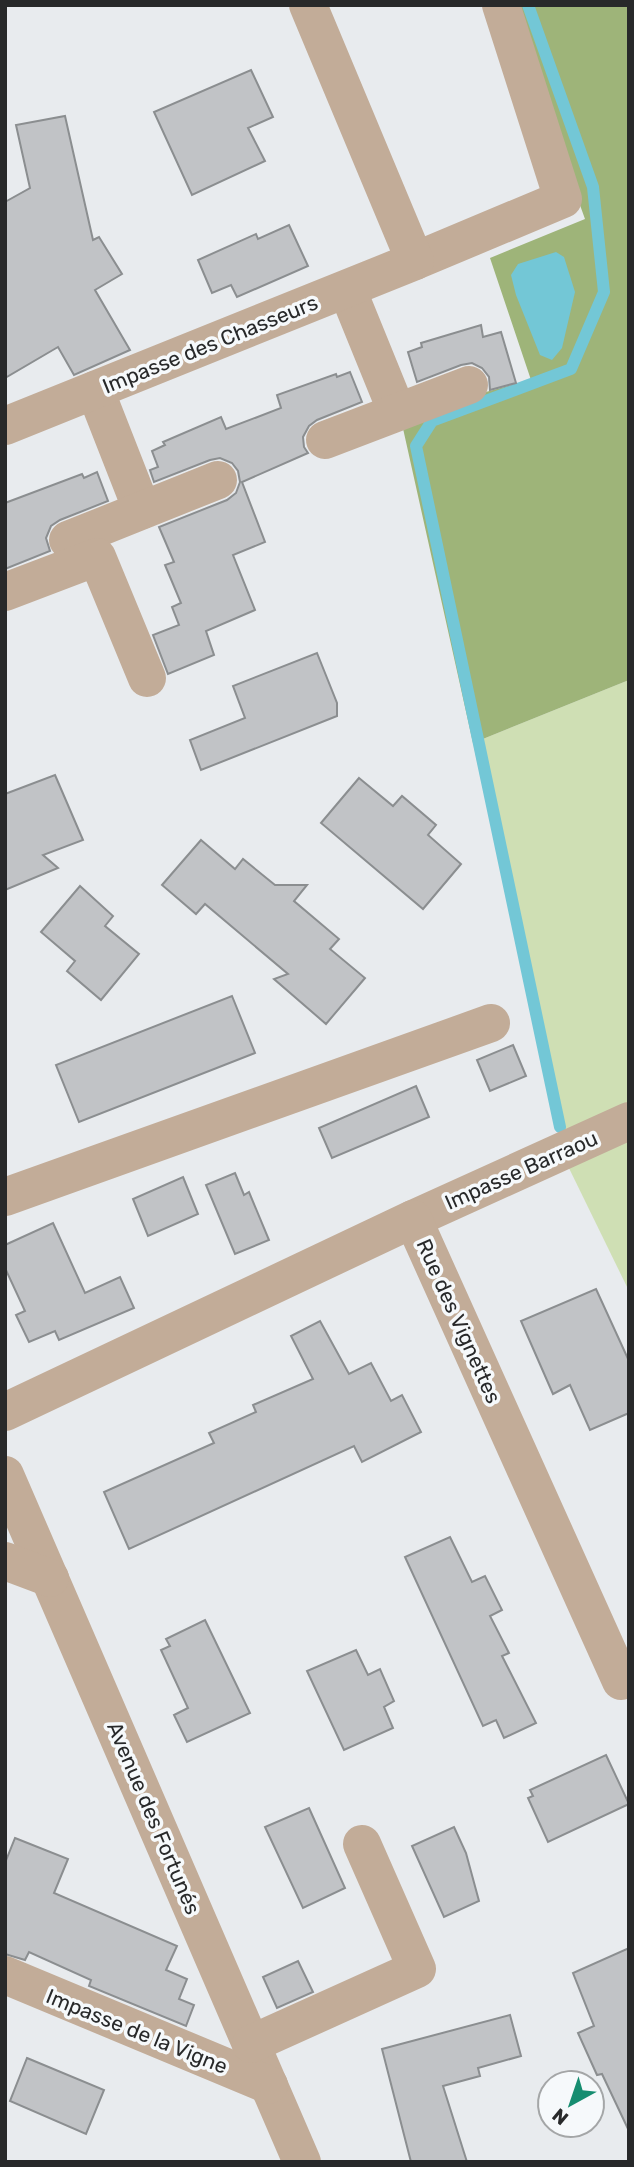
<svg xmlns="http://www.w3.org/2000/svg" width="634" height="2167" font-family="Rubik,sans-serif">
<style>
.green{fill:#cfdfb4}
.forest{fill:#9eb479}
.water{fill:#73c7d6}
.lines{fill:none;stroke-linecap:round;stroke-linejoin:round}
.stream{stroke:#73c7d6;stroke-width:12}
.building{fill:#c1c3c6;stroke:#8b8e90;stroke-width:2}
.minor{stroke:#c2ac98;stroke-width:38}
.labels{text-anchor:middle;dominant-baseline:central;stroke-width:7;stroke-linejoin:round;paint-order:stroke}
.street-label{font-size:21px;fill:#28292a;stroke:#f6f9fb}
</style>
<rect width="100%" height="100%" fill="#e8ebee"/>
<polygon class="green" points="629,680 629,1291 565,1160 473,743"/>
<polygon class="forest" points="508,5 629,5 629,680 473,743 400,415 531,380 490,258 585,219"/>
<polygon class="water" points="556,252 564,257 575,292 562,348 552,360 540,355 516,295 511,275 518,264"/>
<g class="lines">
<polyline class="stream" points="528,5 593,187 604,292 571,369 432,421 416,446 560,1127"/>
</g>
<g class="building">
<polygon points="251,70 273,117 248,128 265,161 192,195 154,112"/>
<polygon points="65,116 93,240 99,237 122,274 95,290 130,350 74,375 58,347 5,378 5,202 30,188 16,125"/>
<polygon points="289,225 308,266 237,297 231,285 212,293 198,260 256,234 258,239"/>
<polygon points="481,325 483,337 501,332 516,383 490,390 489,377 482,368 472,363 461,365 417,382 408,352 422,347 421,343"/>
<polygon points="350,372 362,402 317,420 309,426 303,437 304,447 308,453 242,482 265,542 233,555 255,610 206,631 214,655 168,674 153,635 179,625 172,607 181,603 165,565 174,562 159,527 227,500 236,493 240,482 238,471 232,463 220,458 210,460 154,482 150,470 158,467 152,451 165,445 163,442 221,417 226,429 281,408 277,395 336,374 337,377"/>
<polygon points="97,472 108,501 60,520 51,526 46,538 50,551 5,569 5,503 82,474 84,478"/>
<polygon points="317,653 337,703 337,716 201,770 190,740 245,718 233,686"/>
<polygon points="55,775 83,840 43,855 58,868 5,890 5,794"/>
<polygon points="359,778 393,806 402,796 436,825 428,835 461,864 423,909 321,823"/>
<polygon points="201,840 235,869 243,859 275,885 307,885 294,901 339,939 330,949 365,978 326,1024 274,979 288,974 205,904 196,914 162,885"/>
<polygon points="80,886 113,916 105,926 139,954 101,1000 67,971 75,961 41,932"/>
<polygon points="232,996 255,1053 79,1122 56,1065"/>
<polygon points="513,1045 526,1076 490,1091 477,1060"/>
<polygon points="416,1086 429,1117 332,1158 319,1128"/>
<polygon points="235,1173 244,1195 249,1192 269,1240 235,1254 206,1185"/>
<polygon points="183,1177 198,1214 148,1236 133,1199"/>
<polygon points="53,1223 85,1293 120,1277 134,1308 59,1340 55,1331 29,1342 16,1315 25,1311 5,1268 5,1245"/>
<polygon points="596,1289 629,1361 629,1413 590,1430 570,1385 553,1394 521,1321"/>
<polygon points="320,1321 349,1374 371,1363 391,1401 402,1395 421,1432 362,1462 354,1446 129,1549 104,1492 214,1443 209,1433 256,1412 253,1405 313,1379 291,1336"/>
<polygon points="450,1537 472,1582 485,1576 502,1610 490,1616 509,1653 502,1656 536,1723 504,1738 496,1720 483,1726 405,1557"/>
<polygon points="205,1620 250,1713 187,1742 174,1715 188,1708 161,1650 170,1646 166,1639"/>
<polygon points="356,1650 368,1675 380,1669 394,1701 384,1707 393,1728 344,1750 307,1671"/>
<polygon points="606,1755 629,1804 548,1842 528,1798 533,1796 530,1790"/>
<polygon points="309,1808 345,1888 303,1908 265,1827"/>
<polygon points="454,1827 466,1853 479,1901 444,1917 412,1846"/>
<polygon points="15,1838 68,1859 54,1893 177,1946 166,1970 187,1979 179,1999 194,2005 186,2026 89,1986 91,1980 29,1952 25,1960 5,1954 5,1863"/>
<polygon points="629,1948 629,2131 602,2074 597,2075 578,2033 594,2026 573,1973"/>
<polygon points="298,1961 313,1992 277,2008 263,1977"/>
<polygon points="510,2015 521,2056 478,2068 480,2076 443,2086 467,2162 411,2162 382,2049"/>
<polygon points="27,2058 104,2090 86,2134 10,2101"/>
</g>
<g class="lines">
<g class="minor">
<polyline points="415,261 563,199 501,5"/>
<polyline points="347,289 397,412"/>
<polyline points="95,390 142,510"/>
<polyline points="5,426 415,261 308,5"/>
<polyline points="325,440 469,385"/>
<polyline points="68,540 218,480"/>
<polyline points="5,592 97,557 147,678"/>
<polyline points="5,1197 491,1023"/>
<polyline points="413,1219 629,1121"/>
<polyline points="5,1412 413,1219 621,1681"/>
<polyline points="5,1475 302,2162"/>
<polyline points="5,1561 50,1578"/>
<polyline points="5,1975 269,2085"/>
<polyline points="251,2044 417,1969 362,1844"/>
</g>
</g>
<g class="labels">
<g class="street-label">
<text transform="translate(210 344) rotate(-22)">Impasse des Chasseurs</text>
<text transform="translate(521 1170) rotate(-24)">Impasse Barraou</text>
<text transform="translate(459 1321) rotate(66)">Rue des Vignettes</text>
<text transform="translate(154 1818) rotate(67)">Avenue des Fortunés</text>
<text transform="translate(137 2031) rotate(22)">Impasse de la Vigne</text>
</g>
</g>
<rect width="634" height="2167" fill="none" stroke="#28292a" stroke-width="14"/>
<g transform="translate(571 2104) rotate(220)"><circle r="33" fill="#f6f9fb" stroke="#a4a6a7" stroke-width="2"/>
<path d="M0-5L12 26L0 18L-12 26Z" fill="#168d70"/>
<text y="-10" font-size="19" font-weight="bold" text-anchor="middle" fill="#28292a">N</text>
</g>
</svg>
